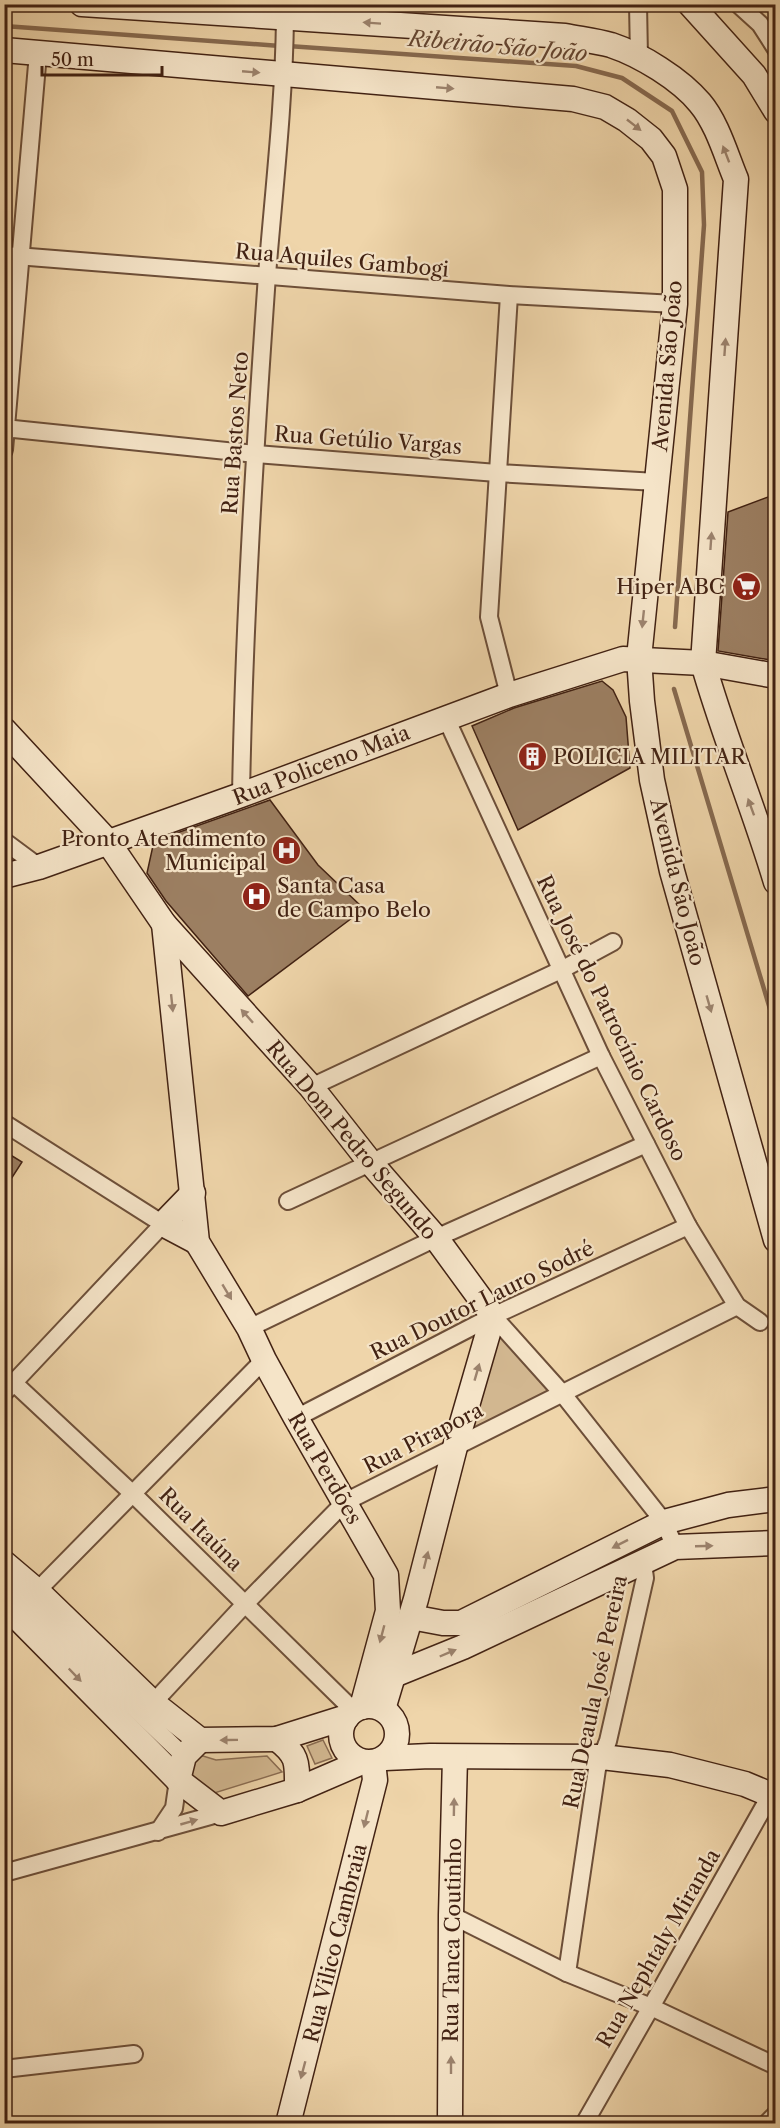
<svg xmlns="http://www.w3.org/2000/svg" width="780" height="2128" font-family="'Libre Caslon Text',serif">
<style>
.green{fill:#d2b790;stroke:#8a6c52;stroke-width:1.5}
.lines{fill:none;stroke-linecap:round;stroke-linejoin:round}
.stream{stroke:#86694f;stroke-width:4.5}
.building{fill:#9c7f62;stroke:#422213;stroke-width:1.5}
.street-casing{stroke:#6d4f39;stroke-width:20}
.secondary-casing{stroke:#422213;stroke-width:27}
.street{stroke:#f5e4c8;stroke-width:16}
.secondary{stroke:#f5e4c8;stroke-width:24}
.oneway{fill:#9c836e}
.labels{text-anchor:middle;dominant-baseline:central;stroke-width:4.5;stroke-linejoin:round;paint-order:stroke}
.street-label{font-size:21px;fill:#422213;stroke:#f5e4c8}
.poi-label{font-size:21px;fill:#422213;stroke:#f5e4c8;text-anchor:end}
.water-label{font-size:22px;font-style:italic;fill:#644531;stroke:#f5e4c8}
</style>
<rect width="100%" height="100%" fill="#efd5aa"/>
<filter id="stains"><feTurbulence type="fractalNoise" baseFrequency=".00333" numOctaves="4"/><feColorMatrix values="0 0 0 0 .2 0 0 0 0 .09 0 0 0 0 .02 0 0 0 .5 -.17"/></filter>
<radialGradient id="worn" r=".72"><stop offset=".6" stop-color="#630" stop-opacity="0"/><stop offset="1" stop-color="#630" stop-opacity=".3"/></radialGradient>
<g class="green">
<polygon points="500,1332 552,1391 473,1428"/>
<polygon points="323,1740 332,1758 315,1764 307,1746"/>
<polygon points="197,1756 203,1756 216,1760 267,1756 282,1772 208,1795 191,1777"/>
</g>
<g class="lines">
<g class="stream">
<polyline points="4,26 280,46"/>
<polyline points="288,46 576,66 622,78 672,111 702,172 704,225 675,627"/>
<polyline points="674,689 776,1029"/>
</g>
</g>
<g class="building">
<polygon points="776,494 776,661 718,651 728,512"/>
<polygon points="602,681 613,690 626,717 630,768 518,830 472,726 514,708"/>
<polygon points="270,800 318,865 364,909 248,996 166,901 147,873 154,841"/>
<polygon points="4,1151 22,1162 4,1190"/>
</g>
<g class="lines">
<defs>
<g id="street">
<polyline points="638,4 639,57"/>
<polyline points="738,4 760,24 776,49"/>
<polyline points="4,255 509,295 675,304"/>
<polyline points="509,295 489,617 509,695"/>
<polyline points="4,428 256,454 497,473 657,482"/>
<polyline points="4,450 38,53"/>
<polyline points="446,718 601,1056 688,1226 737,1306 760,1322"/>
<path d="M 241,795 C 244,622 255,448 267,275 C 274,189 284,104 285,18"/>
<polyline points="4,841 39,867"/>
<polyline points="311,1087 563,969 613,942"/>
<polyline points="4,1123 163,1224 4,1393"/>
<polyline points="288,1201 601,1056"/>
<polyline points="493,1316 562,1393 664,1522 675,1547"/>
<polyline points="249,1328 436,1238 646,1144"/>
<polyline points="13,1382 133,1494 354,1711"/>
<polyline points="296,1418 493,1316 688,1226"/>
<polyline points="4,1584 184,1756"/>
<polyline points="4,1626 37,1591 264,1360"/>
<polyline points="153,1703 245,1604 345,1502 737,1306"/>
<polyline points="158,1832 174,1808 178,1780"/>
<polyline points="4,1873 221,1813"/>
<polyline points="451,1915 567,1973 651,2007 776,2066"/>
<polyline points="567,1973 597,1769 608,1741 645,1578 643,1563"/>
<polyline points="4,2069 134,2054"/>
<polyline points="584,2124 651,2007 771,1794"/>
<polyline points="766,2124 776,2114"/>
</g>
<g id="secondary">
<path d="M 82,4 L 565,36 C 580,39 596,41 611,45 C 641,55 680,79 700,103 C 717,123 726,155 736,179 L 703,663 C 724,737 754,808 776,882"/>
<polyline points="690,4 754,75 776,111"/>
<polyline points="4,50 573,99 605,107 627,120 651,139 664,156 675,189 675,304 639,658 642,701 652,780 672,871 776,1240"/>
<polyline points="4,730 108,842 164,924 311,1087 370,1162 436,1238 493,1316 455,1447 416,1599 383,1709"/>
<polyline points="4,876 39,867 241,795 509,695 623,659 703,663 776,676"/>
<polyline points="164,924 197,1242 249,1328 264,1360 296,1418 386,1575 388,1611 362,1707"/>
<polyline points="193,1193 163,1224 197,1242"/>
<polyline points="4,1563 37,1591 153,1703 200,1740 277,1739 347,1717"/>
<polyline points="4,1604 178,1780 221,1813 297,1790 362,1762"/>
<polyline points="411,1617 443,1623 461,1623 664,1522 728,1505 776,1499"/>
<polyline points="394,1675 463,1647 675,1547 776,1543"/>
<circle cx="369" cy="1734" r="28"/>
<path d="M 277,1739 C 299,1756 297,1763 297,1790"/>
<polyline points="385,1758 430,1756 602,1757 670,1765 745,1784 776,1797"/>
<polyline points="178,1780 184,1756 200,1740"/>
<polyline points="288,2124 375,1780 373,1762"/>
<polyline points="450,2124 451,1915 455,1757"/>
</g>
</defs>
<use href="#street" class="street-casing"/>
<use href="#secondary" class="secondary-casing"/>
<use href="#street" class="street"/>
<use href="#secondary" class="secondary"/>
</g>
<defs><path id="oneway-solid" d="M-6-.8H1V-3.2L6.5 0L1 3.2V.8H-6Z" transform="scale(1.5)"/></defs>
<g class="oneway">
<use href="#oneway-solid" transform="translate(372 23) rotate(-176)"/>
<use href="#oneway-solid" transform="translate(251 72) rotate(5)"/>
<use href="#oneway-solid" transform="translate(445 88) rotate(5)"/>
<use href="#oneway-solid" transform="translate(634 125) rotate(38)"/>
<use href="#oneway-solid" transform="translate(726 154) rotate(-111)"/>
<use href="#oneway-solid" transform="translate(725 347) rotate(-86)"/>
<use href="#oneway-solid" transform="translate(711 541) rotate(-86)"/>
<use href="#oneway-solid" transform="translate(643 619) rotate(96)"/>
<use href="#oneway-solid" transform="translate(751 807) rotate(-110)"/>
<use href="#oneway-solid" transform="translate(172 1003) rotate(84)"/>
<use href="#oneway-solid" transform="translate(709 1004) rotate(74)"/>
<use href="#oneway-solid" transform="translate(247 1016) rotate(-132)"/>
<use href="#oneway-solid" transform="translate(227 1292) rotate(59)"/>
<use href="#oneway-solid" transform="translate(477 1372) rotate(-74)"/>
<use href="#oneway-solid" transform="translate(620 1544) rotate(153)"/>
<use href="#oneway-solid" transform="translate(704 1546) rotate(-2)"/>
<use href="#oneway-solid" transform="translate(426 1560) rotate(-76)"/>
<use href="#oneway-solid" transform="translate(382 1634) rotate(105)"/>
<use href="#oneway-solid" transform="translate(448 1653) rotate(-23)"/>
<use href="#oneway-solid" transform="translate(75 1675) rotate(46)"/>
<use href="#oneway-solid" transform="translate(229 1740) rotate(179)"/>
<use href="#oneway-solid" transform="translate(454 1807) rotate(-89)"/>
<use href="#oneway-solid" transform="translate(366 1819) rotate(104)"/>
<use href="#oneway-solid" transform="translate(189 1822) rotate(-16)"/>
<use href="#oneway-solid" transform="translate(451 2065) rotate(-90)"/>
<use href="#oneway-solid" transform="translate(303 2070) rotate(105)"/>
</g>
<defs>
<symbol id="supermarket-disc" viewBox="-11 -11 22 22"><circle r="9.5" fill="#8f2418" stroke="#f5e4c8"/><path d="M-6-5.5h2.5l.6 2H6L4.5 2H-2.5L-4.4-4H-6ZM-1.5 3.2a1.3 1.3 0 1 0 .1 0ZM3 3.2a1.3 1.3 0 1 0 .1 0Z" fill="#fff"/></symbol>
<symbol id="building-disc" viewBox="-11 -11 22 22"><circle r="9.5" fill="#8f2418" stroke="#f5e4c8"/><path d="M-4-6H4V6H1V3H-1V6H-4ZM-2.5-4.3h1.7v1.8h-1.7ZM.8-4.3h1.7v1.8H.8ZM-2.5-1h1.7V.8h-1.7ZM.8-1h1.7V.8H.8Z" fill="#fff"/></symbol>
<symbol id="hospital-disc" viewBox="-11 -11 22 22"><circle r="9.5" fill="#8f2418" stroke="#f5e4c8"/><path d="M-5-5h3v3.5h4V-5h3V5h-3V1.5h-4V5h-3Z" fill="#fff"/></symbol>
</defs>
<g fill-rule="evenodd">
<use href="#supermarket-disc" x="730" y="570" width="33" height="33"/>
<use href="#building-disc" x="516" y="740" width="33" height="33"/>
<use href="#hospital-disc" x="270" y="834" width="33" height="33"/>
<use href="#hospital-disc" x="240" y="880" width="33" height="33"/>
</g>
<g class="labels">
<g class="street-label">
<text transform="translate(342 260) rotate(5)">Rua Aquiles Gambogi</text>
<text transform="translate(667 366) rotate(-85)">Avenida São João</text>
<text transform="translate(235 433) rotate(-86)">Rua Bastos Neto</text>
<text transform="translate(368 440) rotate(4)">Rua Getúlio Vargas</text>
<text transform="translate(321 765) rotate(-21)">Rua Policeno Maia</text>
<text transform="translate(678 882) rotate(76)">Avenida São João</text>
<text transform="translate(612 1018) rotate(64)">Rua José do Patrocínio Cardoso</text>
<text transform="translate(352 1140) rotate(50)">Rua Dom Pedro Segundo</text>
<text transform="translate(482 1300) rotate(-26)">Rua Doutor Lauro Sodré</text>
<text transform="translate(423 1438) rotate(-27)">Rua Pirapora</text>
<text transform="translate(325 1468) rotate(60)">Rua Perdões</text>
<text transform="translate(201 1529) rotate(45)">Rua Itaúna</text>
<text transform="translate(595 1692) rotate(-78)">Rua Deaula José Pereira</text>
<text transform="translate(452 1940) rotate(-89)">Rua Tanca Coutinho</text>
<text transform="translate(335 1943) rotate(-76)">Rua Vilico Cambraia</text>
<text transform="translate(658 1948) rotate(-60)">Rua Nephtaly Miranda</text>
</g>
<g class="poi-label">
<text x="725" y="586">Hiper ABC</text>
<text x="553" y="756" text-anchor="start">POLICIA MILITAR</text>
<text x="266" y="838">Pronto Atendimento<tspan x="266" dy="24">Municipal</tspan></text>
<text x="277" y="885" text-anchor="start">Santa Casa<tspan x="277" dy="24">de Campo Belo</tspan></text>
</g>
<g class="water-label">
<text transform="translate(498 46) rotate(5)">Ribeirão São João</text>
</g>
</g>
<rect width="780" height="2128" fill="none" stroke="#efd5aa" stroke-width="24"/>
<rect x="6" y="6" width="768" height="2116" fill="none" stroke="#422213" stroke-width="3"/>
<rect x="12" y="12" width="756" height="2104" fill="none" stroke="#422213" stroke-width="1.5"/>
<path d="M42 66v9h120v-9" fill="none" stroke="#422213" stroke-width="3"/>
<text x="51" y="66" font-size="18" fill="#422213" stroke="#f5e4c8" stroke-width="4.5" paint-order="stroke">50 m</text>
<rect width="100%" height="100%" filter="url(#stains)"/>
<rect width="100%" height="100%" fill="url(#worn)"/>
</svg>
